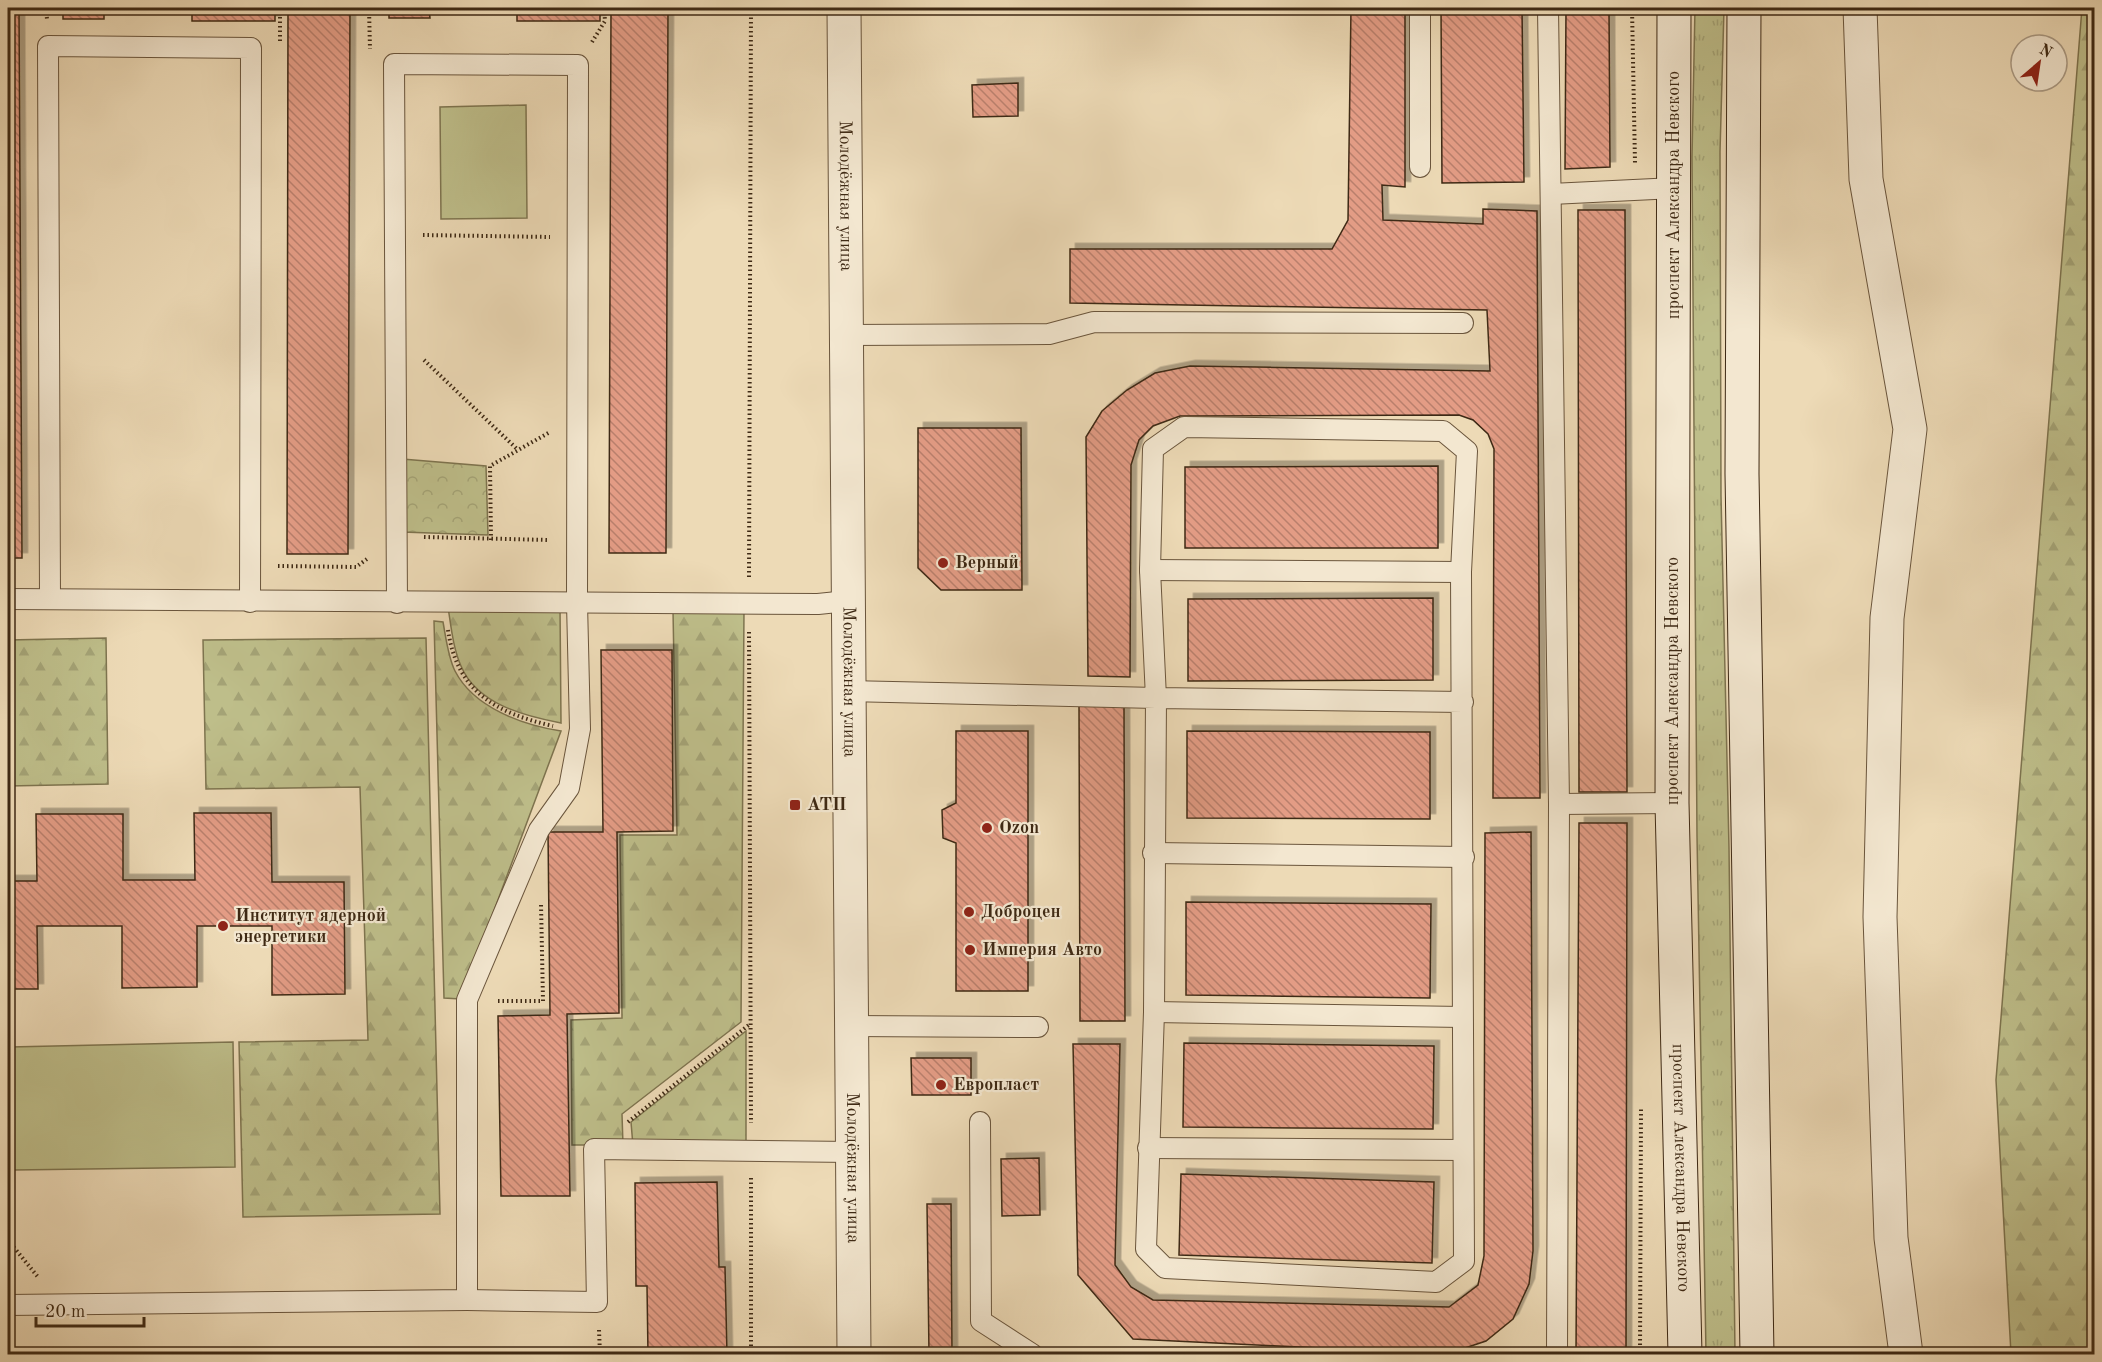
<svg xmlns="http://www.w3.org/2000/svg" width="2102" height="1362" font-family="'Old Standard TT',serif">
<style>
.grass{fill:url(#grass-tufts);stroke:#7e744f;stroke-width:1.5}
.forest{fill:url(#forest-firs);stroke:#7e744f;stroke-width:1.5}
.park{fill:url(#park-crowns);stroke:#7e744f;stroke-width:1.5}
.garden{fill:#bebe8a;stroke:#7e744f;stroke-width:1.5}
.building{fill:url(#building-back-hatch);stroke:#3e2914;stroke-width:1.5;filter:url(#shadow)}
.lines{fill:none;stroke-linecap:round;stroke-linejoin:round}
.lane-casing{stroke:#6a553c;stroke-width:22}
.street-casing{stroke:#6a553c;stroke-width:35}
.secondary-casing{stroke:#3e2914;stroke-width:35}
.path{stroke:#3e2914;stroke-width:4;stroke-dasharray:1.5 3;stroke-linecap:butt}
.lane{stroke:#f3e7d0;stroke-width:20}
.street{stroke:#f3e7d0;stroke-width:33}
.secondary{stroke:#f3e7d0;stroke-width:33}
.poi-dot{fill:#8f2418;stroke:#f3e7d0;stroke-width:2}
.labels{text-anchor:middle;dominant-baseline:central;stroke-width:4.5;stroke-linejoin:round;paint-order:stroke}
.street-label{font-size:18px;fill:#3e2914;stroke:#f3e7d0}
.poi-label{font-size:18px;font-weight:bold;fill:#3e2914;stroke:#f3e7d0;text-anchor:start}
</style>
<defs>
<pattern id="grass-tufts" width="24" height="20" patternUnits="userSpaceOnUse" patternTransform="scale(1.5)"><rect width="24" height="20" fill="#bebe8a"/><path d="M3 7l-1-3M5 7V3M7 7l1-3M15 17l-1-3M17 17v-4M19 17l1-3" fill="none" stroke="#a4a376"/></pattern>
<pattern id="forest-firs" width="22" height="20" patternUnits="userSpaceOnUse" patternTransform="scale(1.5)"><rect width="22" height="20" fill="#bebe8a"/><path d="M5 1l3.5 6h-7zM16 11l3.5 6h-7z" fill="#a4a376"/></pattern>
<pattern id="park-crowns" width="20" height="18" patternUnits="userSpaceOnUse" patternTransform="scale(1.5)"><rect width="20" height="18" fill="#bebe8a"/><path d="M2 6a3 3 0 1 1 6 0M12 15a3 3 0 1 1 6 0" fill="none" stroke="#a4a376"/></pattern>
<pattern id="building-back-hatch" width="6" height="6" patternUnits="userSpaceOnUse" patternTransform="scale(1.5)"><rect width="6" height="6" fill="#e39c85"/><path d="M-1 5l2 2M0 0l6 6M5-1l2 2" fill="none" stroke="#b97f6c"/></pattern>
<filter id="shadow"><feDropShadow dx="5.5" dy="-5.5" stdDeviation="0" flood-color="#0004"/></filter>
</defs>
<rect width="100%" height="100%" fill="#eddab6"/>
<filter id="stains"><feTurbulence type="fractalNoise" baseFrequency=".00333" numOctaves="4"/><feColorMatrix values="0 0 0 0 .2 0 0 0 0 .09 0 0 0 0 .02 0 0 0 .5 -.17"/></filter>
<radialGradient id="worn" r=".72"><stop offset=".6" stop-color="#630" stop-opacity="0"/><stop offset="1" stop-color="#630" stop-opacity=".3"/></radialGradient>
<polygon class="grass" points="1695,8 1724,8 1720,152 1721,496 1729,848 1735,1354 1706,1354 1697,836 1692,157"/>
<g class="forest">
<polygon points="2082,8 2094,8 2094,1354 2011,1354 1996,1080"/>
<path d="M 448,607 L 560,607 L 561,723 C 524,716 477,704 461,666 C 453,648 451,626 448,607 Z"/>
<polygon points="673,610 744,610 741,1022 622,1114 623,1145 572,1145 571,1020 622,1018 620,835 677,835"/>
<path d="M 434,621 L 443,622 C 446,638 448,657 455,671 C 474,708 523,725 561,731 L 461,999 L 444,998 Z"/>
<polygon points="106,638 108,784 8,786 8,640"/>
<polygon points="426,638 440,1214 243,1217 239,1042 368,1040 360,787 206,789 203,640"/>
<polygon points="746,1031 746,1145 633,1146 631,1122"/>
</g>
<polygon class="park" points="402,459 486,466 488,535 402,532"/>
<g class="garden">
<polygon points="526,105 527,218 441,219 440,107"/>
<polygon points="233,1042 235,1167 14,1170 10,1047"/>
</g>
<g class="building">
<polygon points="8,8 19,8 22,558 8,558"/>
<polygon points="63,8 275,8 275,21 192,21 192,9 104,10 104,19 63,19"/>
<polygon points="288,8 350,8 348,554 287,554"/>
<polygon points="389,8 600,8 600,21 517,21 517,9 429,9 430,18 389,18"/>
<polygon points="611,8 668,8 666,553 609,553"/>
<polygon points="1351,8 1405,8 1405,187 1382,185 1383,220 1483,224 1483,209 1537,211 1540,798 1493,798 1494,449 1488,434 1473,420 1459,415 1180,416 1153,426 1139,440 1131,465 1130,677 1088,676 1086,437 1102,411 1127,390 1155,373 1190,366 1490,371 1487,310 1070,303 1070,249 1332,249 1348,220"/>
<polygon points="1441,8 1522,8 1524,182 1442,183"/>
<polygon points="1566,8 1609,8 1610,167 1565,169"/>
<polygon points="1018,83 1018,116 973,117 972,85"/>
<polygon points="1578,210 1625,210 1627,792 1579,792"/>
<polygon points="918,428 1021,428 1022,590 941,590 918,568"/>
<polygon points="1438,466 1438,548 1185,548 1185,467"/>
<polygon points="1433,598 1433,680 1188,681 1188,599"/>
<polygon points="601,650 672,650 673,831 617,832 619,1013 567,1014 570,1196 501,1196 498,1016 550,1015 548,832 603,832"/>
<polygon points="1079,705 1124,705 1125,1021 1080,1021"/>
<polygon points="956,731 1028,731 1028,991 956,991 956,843 943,838 942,810 956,803"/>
<polygon points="1187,731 1430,732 1430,819 1187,818"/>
<polygon points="194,813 271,813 272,882 344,882 345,994 272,995 272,926 197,926 197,987 122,988 122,926 37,926 38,989 8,989 8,881 37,881 36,814 123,814 123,880 195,880"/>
<polygon points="1579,823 1627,823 1626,1354 1576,1354"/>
<polygon points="1531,832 1533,1251 1529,1284 1513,1319 1486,1341 1447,1354 1133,1339 1078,1275 1073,1044 1120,1044 1115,1265 1131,1287 1153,1300 1449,1307 1478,1285 1484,1256 1485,833"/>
<polygon points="1186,902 1431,904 1430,998 1186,995"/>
<polygon points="1184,1043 1434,1046 1433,1129 1183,1127"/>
<polygon points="911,1058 971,1058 971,1095 912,1095"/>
<polygon points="1039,1158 1040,1215 1002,1216 1001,1159"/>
<polygon points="1181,1174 1434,1182 1432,1263 1179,1255"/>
<polygon points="717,1182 719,1267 725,1267 727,1354 648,1354 647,1286 636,1286 635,1183"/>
<polygon points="927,1204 951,1204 952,1354 929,1354"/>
</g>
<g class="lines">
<defs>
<g id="lane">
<polyline points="1548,8 1559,804 1557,1354"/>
<polyline points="1420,167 1420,8"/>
<polyline points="1551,194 1675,188"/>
<polyline points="845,335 1049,334 1094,322 1463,323"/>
<polyline points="1150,570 1461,572"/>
<polyline points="50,598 48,46 251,48 250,602"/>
<polyline points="8,599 818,604 847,601"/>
<polyline points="847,691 1156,698 1154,1012 1146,1249 1165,1268 1436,1282 1464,1261 1461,572 1467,451 1443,431 1184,427 1153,449 1150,570 1156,698 1463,702"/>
<polyline points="1559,804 1672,803"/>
<polyline points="1153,853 1464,857"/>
<polyline points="1154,1012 1462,1017"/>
<polyline points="850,1026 1038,1027"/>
<polyline points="980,1122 981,1321 1032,1354"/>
<polyline points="1148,1148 1463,1150"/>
<polyline points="467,1300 597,1302 594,1149 852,1152"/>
<polyline points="8,1305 467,1300 467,1000 539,830 569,788 580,729 577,603 578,65 394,64 397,603"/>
</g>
<g id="street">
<path id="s1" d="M 844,8 L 854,1354"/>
<polyline points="1860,8 1866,179 1910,429 1887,618 1880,917 1891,1238 1906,1354"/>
</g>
<g id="secondary">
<path id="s2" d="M 1674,8 L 1672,803 L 1685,1354"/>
<polyline points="1744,8 1742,474 1757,1354"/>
</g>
</defs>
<use href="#lane" class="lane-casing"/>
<use href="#street" class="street-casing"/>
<use href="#secondary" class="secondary-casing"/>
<g class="path">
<polyline points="46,8 47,19"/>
<polyline points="369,8 370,49"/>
<polyline points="1632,8 1635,163"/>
<polyline points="280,41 280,8"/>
<polyline points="592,42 605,21 604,8"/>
<polyline points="423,235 550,237"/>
<polyline points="424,360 517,449"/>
<polyline points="424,537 549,540"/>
<polyline points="491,540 490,466 550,432"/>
<polyline points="278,566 356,567 367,559"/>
<polyline points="749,577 751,8"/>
<path d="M 448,630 C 457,692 496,713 553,726"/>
<polyline points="749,632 751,1123"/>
<polyline points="498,1001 543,1001 541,904"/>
<polyline points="628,1122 750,1024"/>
<polyline points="751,1178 751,1354"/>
<polyline points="8,1240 38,1277"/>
<polyline points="599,1330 600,1354"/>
<polyline points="1640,1354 1641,1109"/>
</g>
<use href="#lane" class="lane"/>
<use href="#street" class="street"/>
<use href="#secondary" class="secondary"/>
</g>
<g class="poi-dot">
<circle cx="943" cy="563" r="6"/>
<rect x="789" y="799" width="12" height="12" rx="3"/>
<circle cx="987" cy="828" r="6"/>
<circle cx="969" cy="912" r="6"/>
<circle cx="223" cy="926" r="6"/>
<circle cx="970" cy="950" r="6"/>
<circle cx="941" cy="1085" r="6"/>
</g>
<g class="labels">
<g class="street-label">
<text stroke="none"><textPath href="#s1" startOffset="188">Молодёжная улица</textPath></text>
<text transform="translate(1674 195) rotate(-90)">проспект Александра Невского</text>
<text stroke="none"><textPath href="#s1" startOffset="674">Молодёжная улица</textPath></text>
<text transform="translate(1673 681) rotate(-90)">проспект Александра Невского</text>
<text stroke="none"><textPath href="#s1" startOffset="1160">Молодёжная улица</textPath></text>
<text stroke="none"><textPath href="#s2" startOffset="1160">проспект Александра Невского</textPath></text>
</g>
<g class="poi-label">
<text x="955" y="563">Верный</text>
<text x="807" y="805">АТП</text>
<text x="999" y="828">Ozon</text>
<text x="981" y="912">Доброцен</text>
<text x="235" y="916">Институт ядерной<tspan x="235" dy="21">энергетики</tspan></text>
<text x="982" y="950">Империя Авто</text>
<text x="953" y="1085">Европласт</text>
</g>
</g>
<rect width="2102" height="1362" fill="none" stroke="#eddab6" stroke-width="30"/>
<rect x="9" y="9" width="2084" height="1344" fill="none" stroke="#3e2914" stroke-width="3"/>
<rect x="15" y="15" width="2072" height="1332" fill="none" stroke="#3e2914" stroke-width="1.5"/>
<g transform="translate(2039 63) rotate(29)"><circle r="28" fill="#f3e7d0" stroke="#ab9b85" stroke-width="1.5"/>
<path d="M0-4.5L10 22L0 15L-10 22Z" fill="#8f2418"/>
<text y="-9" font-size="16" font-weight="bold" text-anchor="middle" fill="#3e2914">N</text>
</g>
<path d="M36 1317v9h108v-9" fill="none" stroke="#3e2914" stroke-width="3"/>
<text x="45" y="1317" font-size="18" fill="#3e2914" stroke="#f3e7d0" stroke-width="4.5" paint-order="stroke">20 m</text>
<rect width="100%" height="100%" filter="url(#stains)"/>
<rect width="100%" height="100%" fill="url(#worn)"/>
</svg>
